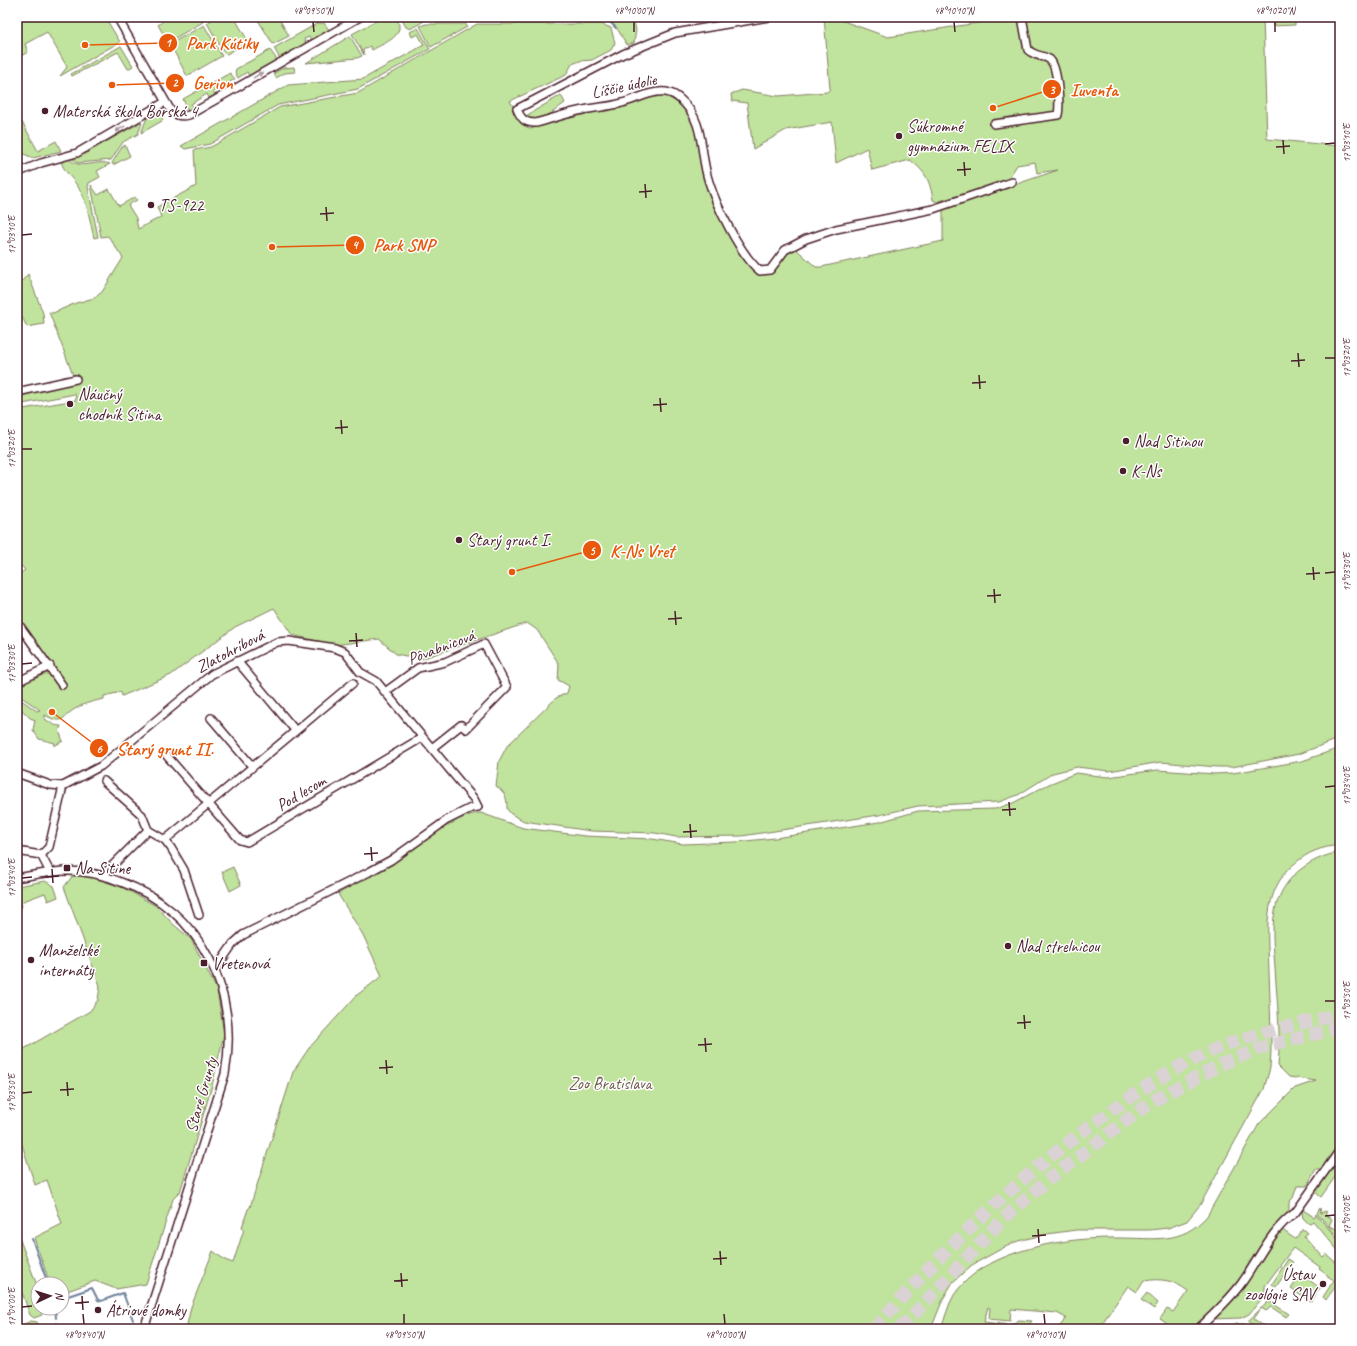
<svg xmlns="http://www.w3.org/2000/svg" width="1357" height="1346" font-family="Caveat,sans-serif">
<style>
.green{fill:#c0e39d;stroke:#858164}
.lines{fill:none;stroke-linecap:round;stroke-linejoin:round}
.stream{stroke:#6e809b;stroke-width:2}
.motorway-tunnel{stroke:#dbd2d5;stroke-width:13;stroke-dasharray:13 6;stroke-linecap:butt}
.minor-casing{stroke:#4a1f2b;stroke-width:10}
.minor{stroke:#fff;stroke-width:7}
.oneway{fill:#ae9aa0}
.ticks{fill:none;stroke:#4a1f2b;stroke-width:1.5}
.poi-dot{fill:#4a1f2b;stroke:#fff;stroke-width:1.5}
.labels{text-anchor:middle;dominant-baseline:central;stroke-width:3;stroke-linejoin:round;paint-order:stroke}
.street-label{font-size:17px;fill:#4a1f2b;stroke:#fff}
.poi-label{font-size:17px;fill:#4a1f2b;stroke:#fff;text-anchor:start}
.park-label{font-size:17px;fill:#6d5a4d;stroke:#fff}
.leader{fill:none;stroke:#e8590c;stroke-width:1.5}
.callout-dot{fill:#e8590c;stroke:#fff;stroke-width:1.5}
.mark-label{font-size:12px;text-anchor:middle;font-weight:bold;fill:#fff}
.callout-label{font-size:18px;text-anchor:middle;font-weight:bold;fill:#e8590c;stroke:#fff;stroke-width:3;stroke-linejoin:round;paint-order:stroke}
.neatline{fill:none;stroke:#4a1f2b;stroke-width:1.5}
.ticks-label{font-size:10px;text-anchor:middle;fill:#4a1f2b}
</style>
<rect width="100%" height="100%" fill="#fff"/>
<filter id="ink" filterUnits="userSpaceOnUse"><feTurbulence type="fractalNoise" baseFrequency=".025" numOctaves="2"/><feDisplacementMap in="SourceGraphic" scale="8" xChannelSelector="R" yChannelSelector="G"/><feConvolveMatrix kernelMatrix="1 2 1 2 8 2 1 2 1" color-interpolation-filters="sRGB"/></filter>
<g filter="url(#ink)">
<g class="green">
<polygon points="17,17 105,17 120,42 60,76 67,67 47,32 25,44 28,52 17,58"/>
<polygon points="168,17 200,17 203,22 168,42 158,25"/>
<polygon points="217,17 234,17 247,39 245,43 227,54 224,53 207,23"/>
<polygon points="256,17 278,17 289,36 273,44"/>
<path d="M 383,17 L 396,17 C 407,36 386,42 372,50 L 370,46 L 363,50 L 364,55 L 352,34 Z"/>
<polygon points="407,17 482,17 472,20 426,20 410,29 406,27 402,20"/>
<path d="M 484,17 L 633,17 L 636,30 L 634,43 L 627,45 C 620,35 618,25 605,19 L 483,19 Z"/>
<path d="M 824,17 L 832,17 L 888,37 L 1016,17 C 1029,33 1011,55 1041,61 C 1047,62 1051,63 1057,62 C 1050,51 1040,55 1033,48 C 1027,42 1028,25 1026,17 L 1263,17 L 1267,139 L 1340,146 L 1340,738 L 1299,754 L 1232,767 L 1217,767 L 1161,762 L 1109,771 L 1077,767 L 1053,773 L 1018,795 L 999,802 L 918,806 L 879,815 L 742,836 L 676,837 L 655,833 L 591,831 L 524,821 L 511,814 L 507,809 C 507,798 506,793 496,786 L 499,761 L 507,746 L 556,698 L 567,693 L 569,686 L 558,680 L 559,664 L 537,630 L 527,623 L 421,659 L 396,654 L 379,639 L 335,645 L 292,635 L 274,608 L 235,627 L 171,675 L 122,696 L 121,692 L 104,696 L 104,699 C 95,701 85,703 77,708 C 62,715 65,727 45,715 L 45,719 C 51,723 54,726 61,726 L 59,731 L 63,741 L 54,746 L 55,743 L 39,739 L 33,730 L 35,720 L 30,718 L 17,705 L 17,697 L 37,711 L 40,710 L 17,694 L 17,687 C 23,681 40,672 49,674 C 54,676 60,682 65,686 L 51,662 L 17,617 L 17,576 L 25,570 L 17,561 L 17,410 L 76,400 L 75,394 L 17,405 L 17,397 L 74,383 L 73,375 L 49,312 L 53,313 L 76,303 L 94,298 L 102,292 L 123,258 L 108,236 L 101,237 L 91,185 L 98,195 L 109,189 L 119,206 L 135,197 L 137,200 L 128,205 L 136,218 L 138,229 L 161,217 L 157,207 L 196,186 L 194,150 L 211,147 L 280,107 L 358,93 L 477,24 L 601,24 L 611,28 L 615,43 L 611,50 L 592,60 L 580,61 L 572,64 L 566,75 L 510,101 L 524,125 L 530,129 C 574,116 618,107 662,94 C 715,119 689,149 708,190 C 720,219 737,246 756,272 C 778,278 774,263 786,252 C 788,250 792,249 795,248 L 816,267 L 821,267 L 943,241 L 943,209 L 1058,170 L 1037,173 L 1035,162 L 1017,165 L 1007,181 L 936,202 L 933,200 C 930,181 926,172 910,160 L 872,170 L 867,148 L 836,163 L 832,122 L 786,130 L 753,149 L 747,103 L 732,101 L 731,94 L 742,90 L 778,96 L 827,92 L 830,89 Z"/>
<polygon points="1273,17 1295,17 1295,25 1273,26"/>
<polygon points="318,23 324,23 330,31 312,42 309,37 304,39 306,44 280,59 274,48"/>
<polygon points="426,24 466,24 467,27 431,47 420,26"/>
<polygon points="204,25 222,56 187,76 170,44"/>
<polygon points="418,28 430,49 358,89 278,105 210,144 185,149 181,146 288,85 363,79 424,45 418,34 412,37 410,32"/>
<polygon points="350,36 362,56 357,58 306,63"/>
<polygon points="121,46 133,66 128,69 118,52 72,76 71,74"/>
<polygon points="270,50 278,61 249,76 247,72 238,78 235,72 236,69"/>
<polygon points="294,67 295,72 285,73 276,78 274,73 283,68"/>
<polygon points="230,73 235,79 213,92 215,95 209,98 207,94 191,104 193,108 188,111 183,99"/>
<path d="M 561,95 L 565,103 C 550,113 542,126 524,117 Z"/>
<polygon points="160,109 164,113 162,121 141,133 148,115"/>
<polygon points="137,121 142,123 138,134 123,142 111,160 78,163 71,158 83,152 84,154 138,124"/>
<polygon points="22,122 38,151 56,141 61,151 33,158 17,151 17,142 18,143 23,141 18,136 17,125"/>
<polygon points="125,145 130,156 113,165 112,163 122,147"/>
<path d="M 69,159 C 81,171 97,159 110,164 L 97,171 L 100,177 L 89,183 L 88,187 L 98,237 L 94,238 C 90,222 88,205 80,190 C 74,179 63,171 61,161 Z"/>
<polygon points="28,274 43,313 44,324 27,327 20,313 17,313 17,282 22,281"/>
<path d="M 1340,748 L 1340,845 C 1321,847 1308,852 1294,864 C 1261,892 1268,934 1269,972 C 1270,998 1271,1025 1271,1051 L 1270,1068 L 1264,1089 L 1200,1205 L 1187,1221 L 1168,1228 L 1150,1230 L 1076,1230 L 1047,1234 L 1018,1241 L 1003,1248 L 972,1265 L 953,1282 L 943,1299 L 931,1329 L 186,1329 L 191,1307 L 213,1251 L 225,1260 L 233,1263 L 244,1229 L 242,1227 L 248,1209 L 250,1207 L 293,1072 L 309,1048 L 357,995 L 382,976 L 363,935 L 338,894 C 351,886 365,879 378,871 C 400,858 458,812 481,813 L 523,828 L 585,836 L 652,839 L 683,844 L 736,842 L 775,838 L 879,822 L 918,811 L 995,809 L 1013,803 L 1049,784 L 1076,773 L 1108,777 L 1157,770 L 1215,774 L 1233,773 L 1302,761 Z"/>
<path d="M 1340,852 L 1340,1146 L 1324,1169 L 1316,1169 L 1307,1186 L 1297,1186 L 1293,1198 L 1289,1202 L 1289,1211 C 1258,1255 1233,1292 1194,1329 L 1162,1329 L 1166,1323 L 1160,1319 L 1167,1309 L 1173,1312 L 1188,1291 C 1173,1280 1162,1278 1144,1281 L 1137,1292 L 1128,1286 L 1098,1329 L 1058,1329 L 1066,1318 L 1057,1313 L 1011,1309 L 1010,1321 L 989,1319 L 990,1308 L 988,1307 L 984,1322 L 1010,1325 L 1019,1320 L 1032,1321 L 1026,1329 L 941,1329 C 945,1318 948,1305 954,1295 C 985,1248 1069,1237 1120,1238 C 1155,1238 1181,1245 1207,1216 L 1259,1124 L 1295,1088 L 1316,1081 L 1289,1077 L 1278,1066 C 1281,1034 1277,1001 1275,969 C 1274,950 1271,930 1275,911 C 1281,878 1309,858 1340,852 Z"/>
<polygon points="233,867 241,885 230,891 222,872"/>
<polygon points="74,874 85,875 124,888 156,906 173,924 191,939 217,990 224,1034 212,1086 180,1192 173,1199 146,1284 116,1289 95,1281 62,1293 62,1284 50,1284 34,1238 62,1224 47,1180 35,1185 17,1129 17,1053 90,1011 98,1000 100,986 64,887"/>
<polygon points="45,881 54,886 58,897 48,901 45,893 21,902 22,907 17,909 17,886"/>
<polygon points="1333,1165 1340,1170 1321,1197 1315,1192"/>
<polygon points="1320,1208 1321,1213 1325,1211 1327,1212 1325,1214 1332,1219 1329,1226 1337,1229 1339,1227 1335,1224 1337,1222 1340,1224 1340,1240 1317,1213"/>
<polygon points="1303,1210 1314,1217 1316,1214 1340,1242 1340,1253 1313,1221 1309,1224 1303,1218 1302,1213"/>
<path d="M 1281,1229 L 1295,1239 L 1302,1230 L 1305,1230 L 1308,1233 L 1304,1236 L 1323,1257 L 1326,1254 L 1340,1266 C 1340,1286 1335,1286 1326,1300 L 1323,1297 L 1334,1280 L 1319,1269 L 1320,1267 L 1293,1248 L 1265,1286 L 1265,1295 L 1249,1314 L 1241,1318 L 1213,1319 L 1240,1289 Z"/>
<polygon points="17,1232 38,1288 38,1308 41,1308 42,1315 34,1318 30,1315 17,1278"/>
<polygon points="1288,1259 1293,1262 1276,1287 1272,1284"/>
<polygon points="1301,1274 1320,1288 1311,1302 1291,1289"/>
<polygon points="1147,1293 1158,1303 1154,1309 1141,1300"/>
<polygon points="1268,1302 1272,1303 1289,1314 1286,1317 1271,1307 1266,1311 1261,1308 1254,1319 1268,1329 1260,1329 1248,1321"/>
<polygon points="31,1321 37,1322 39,1328 17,1329 17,1327"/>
<polygon points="1244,1324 1254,1329 1201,1329 1210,1325"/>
</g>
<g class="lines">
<g class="stream">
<polyline points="608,17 608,20 616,28"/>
<polyline points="32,1239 48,1284"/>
<polyline points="17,1267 19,1271"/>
<polyline points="62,1298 92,1288 98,1300 101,1301 123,1293 133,1320"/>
<polyline points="55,1308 56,1318"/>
<polyline points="56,1329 56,1323"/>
</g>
<g class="motorway-tunnel">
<path d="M 874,1329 C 943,1250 1018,1177 1104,1116 C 1140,1090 1177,1065 1218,1048 C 1257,1032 1299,1024 1340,1014"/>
<polyline points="900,1329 1002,1220 1049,1179 1151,1102 1224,1063 1266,1046 1340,1028"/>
</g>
<defs>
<g id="minor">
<path d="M 117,17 L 171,111 C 176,116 181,117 189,115 L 360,17"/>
<path d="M 769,17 L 675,33 L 623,54 L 517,109 C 521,119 525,123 536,123 C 552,119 567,113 583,110 C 596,107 609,107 622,103 C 635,100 651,90 666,92 C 672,93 677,96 681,100 C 706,122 699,153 709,182 C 716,205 741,256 760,271 L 770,270 L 785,250 L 806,239 L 836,229 L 933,209 L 1012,182"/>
<path d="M 994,124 L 1058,115 C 1060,105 1058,65 1049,59 C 1042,55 1035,56 1028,50 L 1022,17"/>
<polyline points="17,173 41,163 77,153 165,102"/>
<polyline points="17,392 76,379"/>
<polyline points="17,622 62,685"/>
<polyline points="237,661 295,730"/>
<polyline points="17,682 50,666"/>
<polyline points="385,692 418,668 445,662 484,644 507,687 466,729 461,725 432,748"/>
<polyline points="211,718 252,766"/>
<polyline points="167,756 240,840 247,842 418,740"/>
<polyline points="17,773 50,785 63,786 49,847 41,855"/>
<polyline points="104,781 142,815 148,830 165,840 171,848 184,870 199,915"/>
<polyline points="63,786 101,766 212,674 277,642 289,641 309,644 335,648 345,652 360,672 376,681 474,799 478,807 471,808 447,820 391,860 369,872 243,935 233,944 215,970"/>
<polyline points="165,840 353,683"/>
<polyline points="17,851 41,855 50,872"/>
<polyline points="103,875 148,830"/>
<path d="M 17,878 C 34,875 51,871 68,871 C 86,871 104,875 121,882 C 202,911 240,992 225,1074 L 144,1329"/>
<path d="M 1198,1329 C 1213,1315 1229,1300 1241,1284 C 1258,1261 1271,1229 1295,1213 L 1340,1150"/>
</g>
</defs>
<use href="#minor" class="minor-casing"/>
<use href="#minor" class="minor"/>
</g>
<defs><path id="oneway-solid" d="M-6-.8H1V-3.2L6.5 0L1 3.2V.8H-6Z"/></defs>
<g class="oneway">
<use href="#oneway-solid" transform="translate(258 75) rotate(-31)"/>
<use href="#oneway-solid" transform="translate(120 129) rotate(150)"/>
</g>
</g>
<path class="ticks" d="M 313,22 L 314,32M 634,22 L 634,32M 954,22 L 955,32M 1275,22 L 1275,32M 1283,140 L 1284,154M 1325,144 L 1335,143M 1276,147 L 1290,146M 964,162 L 965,176M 957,170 L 971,169M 645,184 L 646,198M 639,192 L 652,191M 326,207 L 327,221M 320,214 L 334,213M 22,235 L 32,234M 1298,353 L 1299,367M 1325,358 L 1335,358M 1291,361 L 1305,360M 979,375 L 980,389M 972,383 L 986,382M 660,398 L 661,412M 653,405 L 667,404M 341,420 L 342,434M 335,428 L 348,427M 22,449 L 32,449M 1313,567 L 1314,580M 1325,573 L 1335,572M 1306,574 L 1320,573M 994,589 L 995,603M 987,596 L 1001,595M 675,611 L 676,625M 668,619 L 682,618M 356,633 L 357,647M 349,641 L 363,640M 22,664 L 32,663M 1325,787 L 1335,786M 1009,802 L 1010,816M 1002,810 L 1016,809M 690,824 L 691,838M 683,832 L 697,831M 371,847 L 372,861M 364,854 L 378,853M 52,869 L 53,883M 45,877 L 59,876M 22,878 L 32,877M 1325,1001 L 1335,1001M 1024,1015 L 1025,1029M 1017,1023 L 1031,1022M 705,1038 L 706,1052M 698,1045 L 712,1044M 386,1060 L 387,1074M 379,1068 L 393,1067M 67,1082 L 68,1096M 60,1090 L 74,1089M 22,1093 L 32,1092M 1325,1216 L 1335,1215M 1038,1229 L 1039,1243M 1032,1236 L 1046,1235M 720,1251 L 721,1265M 713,1259 L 727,1258M 401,1273 L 402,1287M 394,1281 L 408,1280M 82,1296 L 83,1310M 75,1303 L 89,1302M 22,1307 L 32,1306M 83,1314 L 84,1324M 404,1314 L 404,1324M 724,1314 L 725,1324M 1044,1314 L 1045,1324"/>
<g class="poi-dot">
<circle cx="45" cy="111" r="4"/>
<circle cx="899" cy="136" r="4"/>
<circle cx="151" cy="205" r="4"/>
<circle cx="70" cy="404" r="4"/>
<circle cx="1126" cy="441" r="4"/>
<circle cx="1123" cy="471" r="4"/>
<circle cx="459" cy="540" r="4"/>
<rect x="63" y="864" width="8" height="8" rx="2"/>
<circle cx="1008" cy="946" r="4"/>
<circle cx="31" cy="960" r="4"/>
<rect x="200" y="959" width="8" height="8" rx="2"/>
<circle cx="1323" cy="1284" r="4"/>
<circle cx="98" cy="1310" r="4"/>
</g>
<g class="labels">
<g class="street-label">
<text transform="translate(624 86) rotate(-12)">Líščie údolie</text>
<text transform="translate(441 647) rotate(-21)">Pôvabnicová</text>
<text transform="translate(230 651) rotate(-28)">Zlatohríbová</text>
<text transform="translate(301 793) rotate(-31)">Pod lesom</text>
<text transform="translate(201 1095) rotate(-74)">Staré Grunty</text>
</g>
<g class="poi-label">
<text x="53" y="111">Materská škola Borská 4</text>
<text x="907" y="126">Súkromné<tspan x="907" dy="20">gymnázium FELIX</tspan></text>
<text x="159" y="205">TS-922</text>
<text x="78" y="394">Náučný<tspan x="78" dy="20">chodník Sitina</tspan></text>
<text x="1134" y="441">Nad Sitinou</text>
<text x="1131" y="471">K-Ns</text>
<text x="467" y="540">Starý grunt I.</text>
<text x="75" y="868">Na Sitine</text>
<text x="1016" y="946">Nad strelnicou</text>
<text x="39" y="950">Manželské<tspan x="39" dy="20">internáty</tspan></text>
<text x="212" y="963">Vretenová</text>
<text x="1315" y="1274" text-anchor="end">Ústav<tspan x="1315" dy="20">zoológie SAV</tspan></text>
<text x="106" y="1310">Átriové domky</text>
</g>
<g class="park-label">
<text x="610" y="1083">Zoo Bratislava</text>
</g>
</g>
<path class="leader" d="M85 45L168 43M112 85L175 83M993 108L1052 89M272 247L355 245M512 572L592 550M52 712L99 748"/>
<g class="callout-dot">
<circle cx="85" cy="45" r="4"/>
<circle cx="112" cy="85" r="4"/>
<circle cx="993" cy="108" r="4"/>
<circle cx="272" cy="247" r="4"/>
<circle cx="512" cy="572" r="4"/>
<circle cx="52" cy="712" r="4"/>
<circle cx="168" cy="43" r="10"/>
<circle cx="175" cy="83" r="10"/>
<circle cx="1052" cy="89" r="10"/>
<circle cx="355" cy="245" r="10"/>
<circle cx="592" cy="550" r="10"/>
<circle cx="99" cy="748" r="10"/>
</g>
<g class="mark-label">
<text x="168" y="47">1</text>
<text x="175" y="87">2</text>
<text x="1052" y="94">3</text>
<text x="355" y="249">4</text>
<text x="592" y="555">5</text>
<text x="99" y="753">6</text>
</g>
<g class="callout-label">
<text x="222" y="49">Park Kútiky</text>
<text x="213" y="89">Gerion</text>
<text x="1094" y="96">Iuventa</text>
<text x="404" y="251">Park SNP</text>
<text x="642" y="557">K-Ns Vret</text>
<text x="165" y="755">Starý grunt II.</text>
</g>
<rect width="1357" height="1346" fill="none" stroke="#fff" stroke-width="44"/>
<g transform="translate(50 1296) rotate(86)"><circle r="19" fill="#ffffff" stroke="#b7a5aa"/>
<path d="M0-3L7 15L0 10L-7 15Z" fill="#4a1f2b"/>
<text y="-6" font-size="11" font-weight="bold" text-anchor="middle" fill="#4a1f2b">N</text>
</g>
<rect x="22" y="22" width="1313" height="1302" class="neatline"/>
<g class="ticks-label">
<text x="313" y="14">48°09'50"N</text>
<text x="634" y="14">48°10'00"N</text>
<text x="954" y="14">48°10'10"N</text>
<text x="1275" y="14">48°10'20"N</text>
<text transform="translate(1346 143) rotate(-90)" y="4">17°03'10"E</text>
<text transform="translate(11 235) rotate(-90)" y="4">17°03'10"E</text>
<text transform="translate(1346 358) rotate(-90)" y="4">17°03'20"E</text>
<text transform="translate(11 449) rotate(-90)" y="4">17°03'20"E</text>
<text transform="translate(1346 572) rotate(-90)" y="4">17°03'30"E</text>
<text transform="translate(11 664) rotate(-90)" y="4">17°03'30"E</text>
<text transform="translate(1346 786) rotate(-90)" y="4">17°03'40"E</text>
<text transform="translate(11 878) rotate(-90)" y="4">17°03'40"E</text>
<text transform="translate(1346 1001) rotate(-90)" y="4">17°03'50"E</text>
<text transform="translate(11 1093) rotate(-90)" y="4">17°03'50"E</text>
<text transform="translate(1346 1215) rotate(-90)" y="4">17°04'00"E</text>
<text transform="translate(11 1307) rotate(-90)" y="4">17°04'00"E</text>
<text x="84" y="1338">48°09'40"N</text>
<text x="404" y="1338">48°09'50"N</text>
<text x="725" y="1338">48°10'00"N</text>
<text x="1045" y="1338">48°10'10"N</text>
</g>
</svg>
